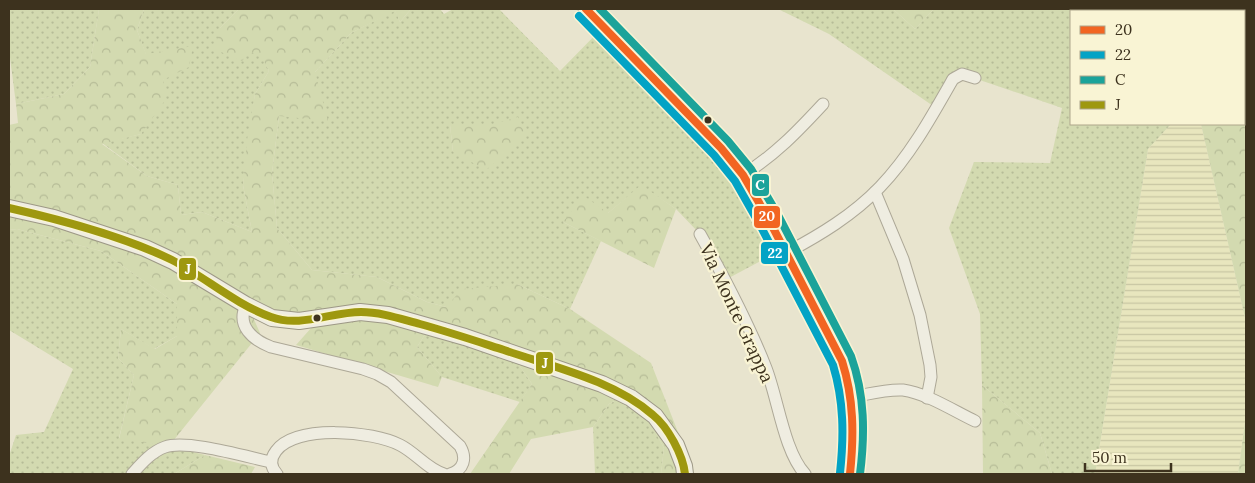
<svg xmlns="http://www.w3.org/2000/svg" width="1255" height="483" font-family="Lora,serif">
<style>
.farmland{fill:url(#farmland-rules)}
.grass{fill:url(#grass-dots);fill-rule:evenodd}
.forest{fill:url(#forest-crowns)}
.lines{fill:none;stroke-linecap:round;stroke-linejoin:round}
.minor-casing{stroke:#ada897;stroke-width:13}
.tertiary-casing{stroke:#ada897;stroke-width:17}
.secondary-casing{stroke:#9d9886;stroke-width:18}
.minor{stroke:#efede1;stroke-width:11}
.tertiary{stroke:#efede1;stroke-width:15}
.secondary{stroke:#efede1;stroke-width:16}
.bus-1-casing{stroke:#f9f4d4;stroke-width:11}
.bus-2-casing{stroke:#f9f4d4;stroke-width:11}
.bus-3-casing{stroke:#f9f4d4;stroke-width:11}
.bus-4-casing{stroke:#f9f4d4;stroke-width:11}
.bus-1{stroke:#f26522;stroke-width:8}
.bus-2{stroke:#03a3c5;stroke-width:8}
.bus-3{stroke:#1ba39a;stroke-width:8}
.bus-4{stroke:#9e980f;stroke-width:8}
.bus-dot{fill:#3d321e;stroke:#f9f4d4;stroke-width:2}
.labels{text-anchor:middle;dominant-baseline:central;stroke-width:4.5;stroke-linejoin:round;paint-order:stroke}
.street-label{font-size:18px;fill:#3d321e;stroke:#f9f4d4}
.line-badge{stroke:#f9f4d4;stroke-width:2}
.badge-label{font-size:14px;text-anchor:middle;font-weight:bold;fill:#fff}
</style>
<defs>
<pattern id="farmland-rules" width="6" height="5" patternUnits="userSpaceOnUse" patternTransform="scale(1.25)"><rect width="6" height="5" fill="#e8e6be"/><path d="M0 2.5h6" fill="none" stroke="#c8c6a3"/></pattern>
<pattern id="grass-dots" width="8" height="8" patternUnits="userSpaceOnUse" patternTransform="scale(1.25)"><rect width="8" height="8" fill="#d3dab0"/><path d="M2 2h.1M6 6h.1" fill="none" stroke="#b6bc97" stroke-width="1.8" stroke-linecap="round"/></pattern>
<pattern id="forest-crowns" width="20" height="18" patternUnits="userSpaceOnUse" patternTransform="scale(1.25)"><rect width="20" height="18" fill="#d3dab0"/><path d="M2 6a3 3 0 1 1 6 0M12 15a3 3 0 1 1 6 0" fill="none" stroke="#b6bc97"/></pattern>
</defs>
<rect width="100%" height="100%" fill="#e8e4ce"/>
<polygon class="farmland" points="1171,124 1201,124 1246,322 1246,415 1238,474 1095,474 1148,149"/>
<g class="grass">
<polygon points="9,9 99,9 90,67 64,94 16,104 9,50"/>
<polygon points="144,9 239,9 220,28 249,53 261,53 269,71 255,94 243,185 252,232 202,212 181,215 178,185 147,176 102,143 141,134 163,80 192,47 146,55 137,30"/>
<path d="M 411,9 L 440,9 L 444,14 L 453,9 L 499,9 L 560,71 L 605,25 L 719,140 L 787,247 L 725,280 L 700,234 L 676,209 L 641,186 L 608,213 L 563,222 L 601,241 L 570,309 L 517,284 L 446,307 L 427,302 L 377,277 L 312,270 L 277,228 L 272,173 L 279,116 L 315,72 L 351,33 L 395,10 L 400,22 ZM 450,125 L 491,125 L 453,152 Z"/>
<polygon points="778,9 893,9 915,29 934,9 1159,9 1159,11 1071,11 1071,124 1171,124 1148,149 1095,474 1052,474 1040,433 982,385 980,314 949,228 974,162 1050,163 1062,108 962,74 936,108 829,34"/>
<polygon points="17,229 101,251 177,304 177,336 154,349 121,329 118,358 134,375 119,438 169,446 205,455 174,474 9,474 9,456 16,435 44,432 73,369 9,330 9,230"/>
<polygon points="434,320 503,341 532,384 520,402 442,377 417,347"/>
<polygon points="633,391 664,448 661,474 595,474 593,427 609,404"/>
</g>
<g class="forest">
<polygon points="99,9 144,9 137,30 146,54 193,46 189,67 163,80 166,99 141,134 102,144 147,176 178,185 181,215 202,212 252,232 243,185 247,140 255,94 269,71 260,53 249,53 242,61 214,49 220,28 239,9 411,9 400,22 395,11 351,33 315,72 328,121 279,116 272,173 277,228 312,270 377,277 427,302 446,307 462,289 517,284 570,309 651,363 683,445 686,474 661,474 664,448 633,391 609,404 593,427 531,439 509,474 470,474 532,384 503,341 434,320 417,347 442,377 438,387 296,345 312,327 243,295 260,333 169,446 119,439 134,375 118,358 121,329 155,349 177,336 177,304 101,251 17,229 9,230 9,125 18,123 16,104 64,94 90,67"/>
<polygon points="893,9 934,9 915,29"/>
<polygon points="1159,9 1246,9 1246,322 1201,124 1244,124 1244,11 1159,11"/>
<polygon points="518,117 526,136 486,170 453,152 450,125 491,125"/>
<polygon points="641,185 676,209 654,268 563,222 584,196 608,213"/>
<polygon points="982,385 1040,433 1052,474 983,474"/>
<polygon points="1246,415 1246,474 1238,474"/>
<polygon points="205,455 255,467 251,474 174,474"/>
</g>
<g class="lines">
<defs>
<g id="minor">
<path d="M 743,175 C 776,154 797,132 823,104"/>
<polyline points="875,192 903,259 920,315 930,365 931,377 927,398"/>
<path d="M 700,234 C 724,277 748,322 766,368 C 778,399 784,451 805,474"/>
<path d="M 786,253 C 820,235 853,215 880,187 C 910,156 932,116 953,79 L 962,74 L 975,78"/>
<path d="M 246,305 C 236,326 253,340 271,347 L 363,369 L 377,374 L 391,382 L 460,446 C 467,458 464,470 450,474"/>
<path d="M 852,397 C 869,394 886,389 903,390 C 926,393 954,411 975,421"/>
<path d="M 132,474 C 141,464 151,452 165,447 C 186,439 247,457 271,462"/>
<path d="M 277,474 C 270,467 270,459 276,451 C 296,424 373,431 400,445 C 416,453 427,469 444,474"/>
</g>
<path id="tertiary" d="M 586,9 L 721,148 L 743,175 L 769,220 L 842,361 C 856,399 855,435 850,474"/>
<polyline id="secondary" points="9,208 54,218 145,248 173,261 246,305 272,318 299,321 360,312 388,315 465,337 602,384 631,398 655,416 676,445 684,466 685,474"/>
</defs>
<use href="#minor" class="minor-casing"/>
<use href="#tertiary" class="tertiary-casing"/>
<use href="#secondary" class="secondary-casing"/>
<use href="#minor" class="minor"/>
<use href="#tertiary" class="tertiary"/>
<use href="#secondary" class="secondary"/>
<defs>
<path id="bus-1" d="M 586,9 L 721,148 L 743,175 L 769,220 L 842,361 C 854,399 854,435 850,474"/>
<path id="bus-2" d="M 579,16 L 714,155 L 735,181 L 760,225 L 833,365 C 844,401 844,436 840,473"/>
<path id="bus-3" d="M 600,9 L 728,141 L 751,169 L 778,215 L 851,356 C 865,395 865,434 860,474"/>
<path id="bus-4" d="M 9,208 C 62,220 123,236 172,260 C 205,277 235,304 271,317 C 300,328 331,312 361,312 C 381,312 401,319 420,324 C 449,332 476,341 504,350 C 553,367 613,380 653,415 C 668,427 683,455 685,474"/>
</defs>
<use href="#bus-1" class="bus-1-casing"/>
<use href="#bus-2" class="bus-2-casing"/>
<use href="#bus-3" class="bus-3-casing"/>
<use href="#bus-4" class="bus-4-casing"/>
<use href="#bus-1" class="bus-1"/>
<use href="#bus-2" class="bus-2"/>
<use href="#bus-3" class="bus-3"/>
<use href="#bus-4" class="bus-4"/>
</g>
<g class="bus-dot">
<circle cx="708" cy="120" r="4.5"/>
<circle cx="317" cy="318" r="4.5"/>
</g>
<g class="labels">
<g class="street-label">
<text transform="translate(737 313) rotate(65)">Via Monte Grappa</text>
</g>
</g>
<g class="line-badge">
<rect x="751" y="173" width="19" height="24" rx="5" fill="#1ba39a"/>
<rect x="753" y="205" width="28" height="24" rx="5" fill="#f26522"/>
<rect x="760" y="241" width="29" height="24" rx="5" fill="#03a3c5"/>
<rect x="178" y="257" width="19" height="24" rx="5" fill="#9e980f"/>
<rect x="535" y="351" width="19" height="24" rx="5" fill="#9e980f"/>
</g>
<g class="badge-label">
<text x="760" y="190">C</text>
<text x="767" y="221">20</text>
<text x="775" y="258">22</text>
<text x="188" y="274">J</text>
<text x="545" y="368">J</text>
</g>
<rect width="1255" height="483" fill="none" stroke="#3d321e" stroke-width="20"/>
<rect x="1070" y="10" width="175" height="115" fill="#f9f4d4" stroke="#aea68b"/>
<rect x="1080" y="26" width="25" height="8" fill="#f26522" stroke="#aea68b"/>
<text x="1115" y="35" font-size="15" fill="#3d321e">20</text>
<rect x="1080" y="51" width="25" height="8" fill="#03a3c5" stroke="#aea68b"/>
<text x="1115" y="60" font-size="15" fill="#3d321e">22</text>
<rect x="1080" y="76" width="25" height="8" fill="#1ba39a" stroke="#aea68b"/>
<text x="1115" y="85" font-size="15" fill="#3d321e">C</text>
<rect x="1080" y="101" width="25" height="8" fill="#9e980f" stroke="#aea68b"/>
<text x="1115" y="110" font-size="15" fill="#3d321e">J</text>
<path d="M1085 463v8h86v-8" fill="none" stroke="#3d321e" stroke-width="2.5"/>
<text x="1092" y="463" font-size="15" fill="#3d321e" stroke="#f9f4d4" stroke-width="4" paint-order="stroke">50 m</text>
</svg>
